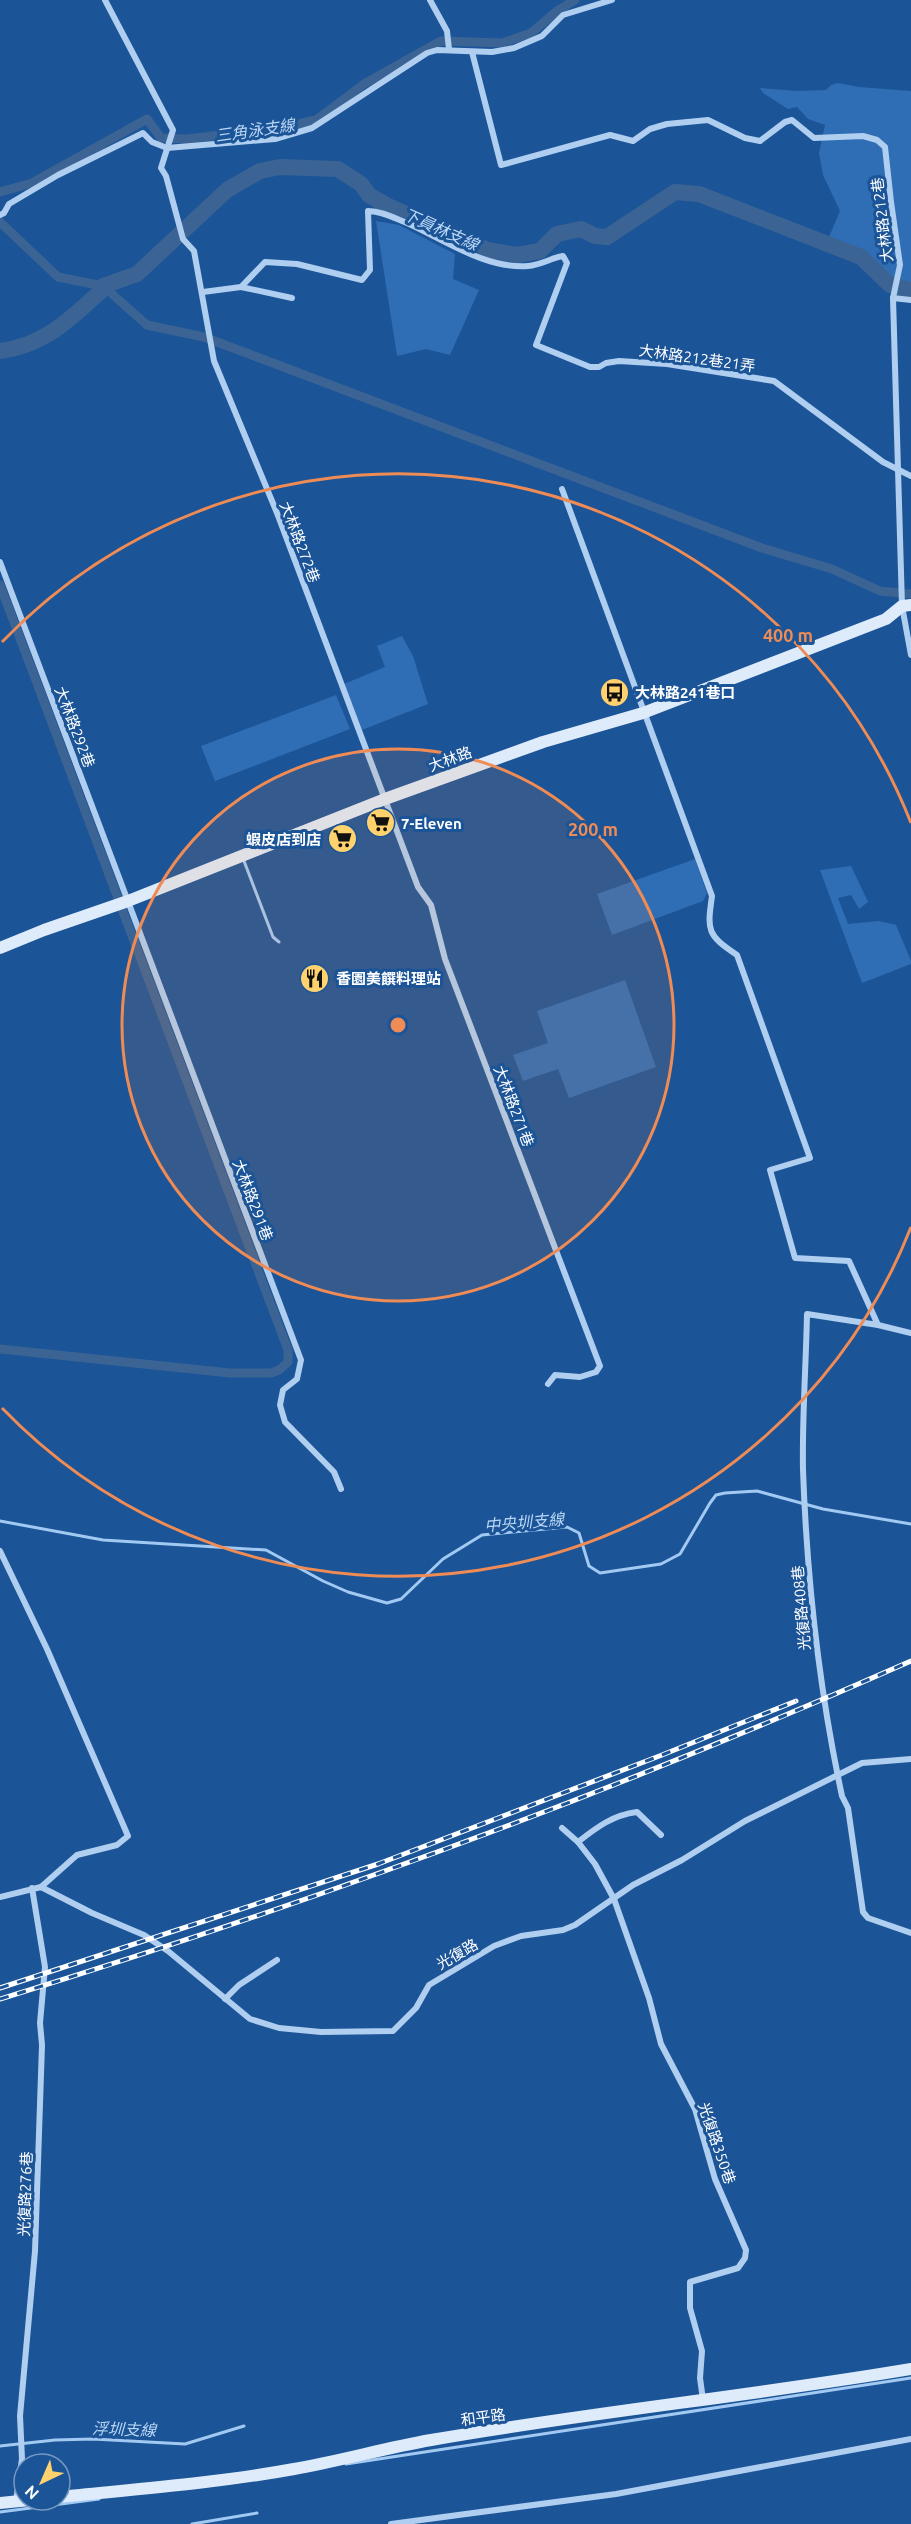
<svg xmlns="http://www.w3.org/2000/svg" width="911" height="2524" font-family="Ubuntu,'Noto Sans TC',sans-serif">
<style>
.green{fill:#2f6eb4}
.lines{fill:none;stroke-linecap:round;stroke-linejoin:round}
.stream{stroke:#a2c9f2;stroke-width:3}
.canal{stroke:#3b6494;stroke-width:9}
.river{stroke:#3b6494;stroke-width:16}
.street{stroke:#afcef0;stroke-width:6}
.secondary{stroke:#ddebfb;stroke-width:12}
.rail-casing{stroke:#fff;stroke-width:5}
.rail{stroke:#1b5497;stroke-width:3;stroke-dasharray:9;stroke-linecap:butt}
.ring{fill:none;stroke:#ef8b55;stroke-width:3}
.labels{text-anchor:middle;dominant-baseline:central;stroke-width:6;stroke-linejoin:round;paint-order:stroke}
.street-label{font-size:15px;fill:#fff;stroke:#1b5497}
.poi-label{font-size:15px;font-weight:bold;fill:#fff;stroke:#1b5497;text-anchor:start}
.water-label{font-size:16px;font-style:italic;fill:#bcd8f7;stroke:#1b5497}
.centre{fill:#ef8b55;stroke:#1b5497;stroke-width:3}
.ring-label{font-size:18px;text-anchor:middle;font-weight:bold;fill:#ef8b55;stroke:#1b5497;stroke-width:6;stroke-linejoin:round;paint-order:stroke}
</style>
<rect width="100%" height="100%" fill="#1b5497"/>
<g class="green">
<polygon points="838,83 859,87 911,91 911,284 893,279 863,254 829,237 840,211 823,175 819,153 825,125 808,119 797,107 788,109 763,93 760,88 797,91 826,90 831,85"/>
<polygon points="376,221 399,225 455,254 453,279 479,290 450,355 426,349 397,356"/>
<polygon points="402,636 413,656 428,704 362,730 344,684 385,667 377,646"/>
<polygon points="336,695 350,729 215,781 201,746"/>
<polygon points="695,859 707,893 703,901 612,935 597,894"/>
<polygon points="851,866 868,902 859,909 851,895 838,898 848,924 879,921 896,925 911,961 911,964 862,983 820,870"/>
<polygon points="625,980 656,1067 569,1098 558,1069 523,1081 513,1055 548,1043 537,1011"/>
</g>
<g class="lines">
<g class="stream">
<polyline points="244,861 273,937 279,942"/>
<polyline points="0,1521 103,1540 266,1550 323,1581 348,1592 387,1603 401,1599 443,1559 482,1535 567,1527 579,1533 589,1566 600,1573 661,1564 680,1554 710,1503 716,1495 725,1493 757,1491 823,1509 911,1524"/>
<polyline points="0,2446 55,2440 93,2439 185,2444 244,2426"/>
<polyline points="346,2464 911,2378"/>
<polyline points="0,2512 99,2499"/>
<polyline points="192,2524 257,2513"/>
</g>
<g class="canal">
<polyline points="0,192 32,183 147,119 161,138 187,139 280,128 316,120 364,84 441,41 502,43 531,33 557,11 575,0"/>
<polyline points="0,222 58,277 103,286 147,325 204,337 762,548 832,569 880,591 911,594"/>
<polyline points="0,585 288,1350 288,1362 279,1370 271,1373 230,1373 0,1349"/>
</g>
<path class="river" d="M 0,351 C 44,346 70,319 101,291 L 103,286 L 137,274 L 227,190 L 260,171 L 280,167 L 338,169 L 361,184 L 369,195 L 386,205 L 488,250 L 517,255 L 540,251 L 557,234 L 581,229 L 595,236 L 607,237 L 675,192 L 699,194 L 861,257 L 890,285 L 911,290"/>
<g class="street">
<polyline points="105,0 173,130 161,168 166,176 183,239 194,251 214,361 277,513 418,887 431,905 445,959 600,1366 596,1372 580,1377 555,1375 548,1384"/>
<polyline points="430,0 447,31 449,49"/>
<polyline points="472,52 501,165 610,135 633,141 650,129 667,124 708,120 745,138 760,141 785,122 792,120 814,138 863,136 877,140 885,147 891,202 900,265 893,298 902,606 911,655"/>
<polyline points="0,215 4,213 9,204 58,175 143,133 152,142 167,148 275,139 312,128 427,53 437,50 492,52 514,48 542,36 563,15 612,0"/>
<polyline points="241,287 292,298"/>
<path d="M 203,292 L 241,287 L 265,262 L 297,264 L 362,280 L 370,270 L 368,211 C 382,211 394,218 407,223 C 445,240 485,269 528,266 C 541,265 551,258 563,256 L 567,263 L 536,345 L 590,367 L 599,367 L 606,363 L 619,361 L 667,364 L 774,381 L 883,462 L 911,476"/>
<polyline points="893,298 911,300"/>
<path d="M 562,489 L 712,896 C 707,931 707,935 737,955 L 810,1158 L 770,1170 L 795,1258 L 849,1261 L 878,1325 L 911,1333"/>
<polyline points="0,562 301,1360 297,1379 283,1390 280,1405 285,1422 334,1472 341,1489"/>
<path d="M 878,1325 L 807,1314 C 806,1366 802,1418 803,1470 C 807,1580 819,1689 842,1796 L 848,1808 L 863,1912 L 868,1918 L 911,1933"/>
<polyline points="0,1551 47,1649 128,1836 117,1845 77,1855 41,1887"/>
<polyline points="562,1828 578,1842 595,1864 614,1899 649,1998 661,2044 695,2109 715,2179 746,2250 745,2258 738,2268 690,2282 690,2308 702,2351 700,2378 703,2400"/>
<path d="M 578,1842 C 597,1827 613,1815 637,1812 L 661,1835"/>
<polyline points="0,1897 41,1887 92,1913 144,1935 168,1951 250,2019 279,2028 321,2032 393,2031 416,2008 429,1985 494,1946 521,1936 563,1930 575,1925 633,1885 682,1860 745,1821 862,1763 911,1759"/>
<polyline points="225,1999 239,1985 277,1960"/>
<polyline points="16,2501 22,2459 20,2416 35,2251 42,2045 40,2023 45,1967 32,1888"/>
<polyline points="391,2524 616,2494 911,2439"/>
</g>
<g class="secondary">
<polyline points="0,948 44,930 128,901 385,799 543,742 643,713 886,619 902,606 911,605"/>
<path d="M 60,2497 C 138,2489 217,2483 294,2469 C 340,2461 385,2448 431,2440 C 591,2412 752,2396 911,2369"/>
<polyline points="0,2503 30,2500"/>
</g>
<defs>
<g id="rail">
<polyline points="0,1988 378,1864 662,1755 796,1701"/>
<path d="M 0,1999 C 310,1904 614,1792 911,1661"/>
</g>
</defs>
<use href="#rail" class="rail-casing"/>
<use href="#rail" class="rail"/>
</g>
<circle cx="398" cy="1025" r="276" fill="#ef8b55" fill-opacity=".12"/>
<g class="ring">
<circle cx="398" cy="1025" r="276"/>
<path d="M911 1227A551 551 0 0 1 2 1408M2 642A551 551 0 0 1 911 823"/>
</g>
<defs>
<symbol id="bus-disc" viewBox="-11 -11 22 22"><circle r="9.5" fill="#ffd26e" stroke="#1b5497"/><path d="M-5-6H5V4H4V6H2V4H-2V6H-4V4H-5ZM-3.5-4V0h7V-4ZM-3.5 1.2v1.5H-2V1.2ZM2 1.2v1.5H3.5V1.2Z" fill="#111"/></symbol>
<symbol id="supermarket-disc" viewBox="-11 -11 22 22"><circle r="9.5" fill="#ffd26e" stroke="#1b5497"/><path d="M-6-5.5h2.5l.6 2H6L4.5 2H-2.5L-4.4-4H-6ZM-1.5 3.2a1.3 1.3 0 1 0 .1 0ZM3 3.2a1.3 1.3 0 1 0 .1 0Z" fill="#111"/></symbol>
<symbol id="restaurant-disc" viewBox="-11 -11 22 22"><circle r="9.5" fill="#ffd26e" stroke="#1b5497"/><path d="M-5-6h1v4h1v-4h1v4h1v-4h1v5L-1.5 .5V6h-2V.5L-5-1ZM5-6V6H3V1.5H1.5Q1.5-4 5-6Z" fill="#111"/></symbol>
</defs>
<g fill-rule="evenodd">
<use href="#bus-disc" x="598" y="676" width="33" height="33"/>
<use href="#supermarket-disc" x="364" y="806" width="33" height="33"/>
<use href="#supermarket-disc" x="326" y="822" width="33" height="33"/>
<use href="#restaurant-disc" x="298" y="962" width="33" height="33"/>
</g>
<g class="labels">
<g class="street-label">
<text transform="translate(882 220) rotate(-97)">大林路212巷</text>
<text transform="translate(697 358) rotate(8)">大林路212巷21弄</text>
<text transform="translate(300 542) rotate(69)">大林路272巷</text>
<text transform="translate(75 727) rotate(69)">大林路292巷</text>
<text transform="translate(450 759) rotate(-20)">大林路</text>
<text transform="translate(514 1106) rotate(69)">大林路271巷</text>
<text transform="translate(253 1200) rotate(69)">大林路291巷</text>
<text transform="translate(801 1608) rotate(-95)">光復路408巷</text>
<text transform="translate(457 1954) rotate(-30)">光復路</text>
<text transform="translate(717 2143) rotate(71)">光復路350巷</text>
<text transform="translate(25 2194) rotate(-88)">光復路276巷</text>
<text transform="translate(483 2417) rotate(-8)">和平路</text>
</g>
<g class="poi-label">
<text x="635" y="692">大林路241巷口</text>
<text x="401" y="823">7-Eleven</text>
<text x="321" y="839" text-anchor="end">蝦皮店到店</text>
<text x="336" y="978">香園美饌料理站</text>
</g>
<g class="water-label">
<text transform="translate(255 130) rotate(-8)">三角泳支線</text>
<text transform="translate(441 229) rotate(24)">下員林支線</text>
<text transform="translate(524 1522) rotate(-5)">中央圳支線</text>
<text transform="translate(124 2429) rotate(2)">浮圳支線</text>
</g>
</g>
<circle cx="398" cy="1025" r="9" class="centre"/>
<g class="ring-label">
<text x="788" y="642">400 m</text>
<text x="593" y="836">200 m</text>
</g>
<g transform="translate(42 2482) rotate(224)"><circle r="28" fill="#1b5497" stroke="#7698c1" stroke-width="1.5"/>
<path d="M0-4.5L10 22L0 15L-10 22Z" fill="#ffd26e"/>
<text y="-9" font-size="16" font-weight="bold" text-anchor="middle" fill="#ffffff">N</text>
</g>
</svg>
